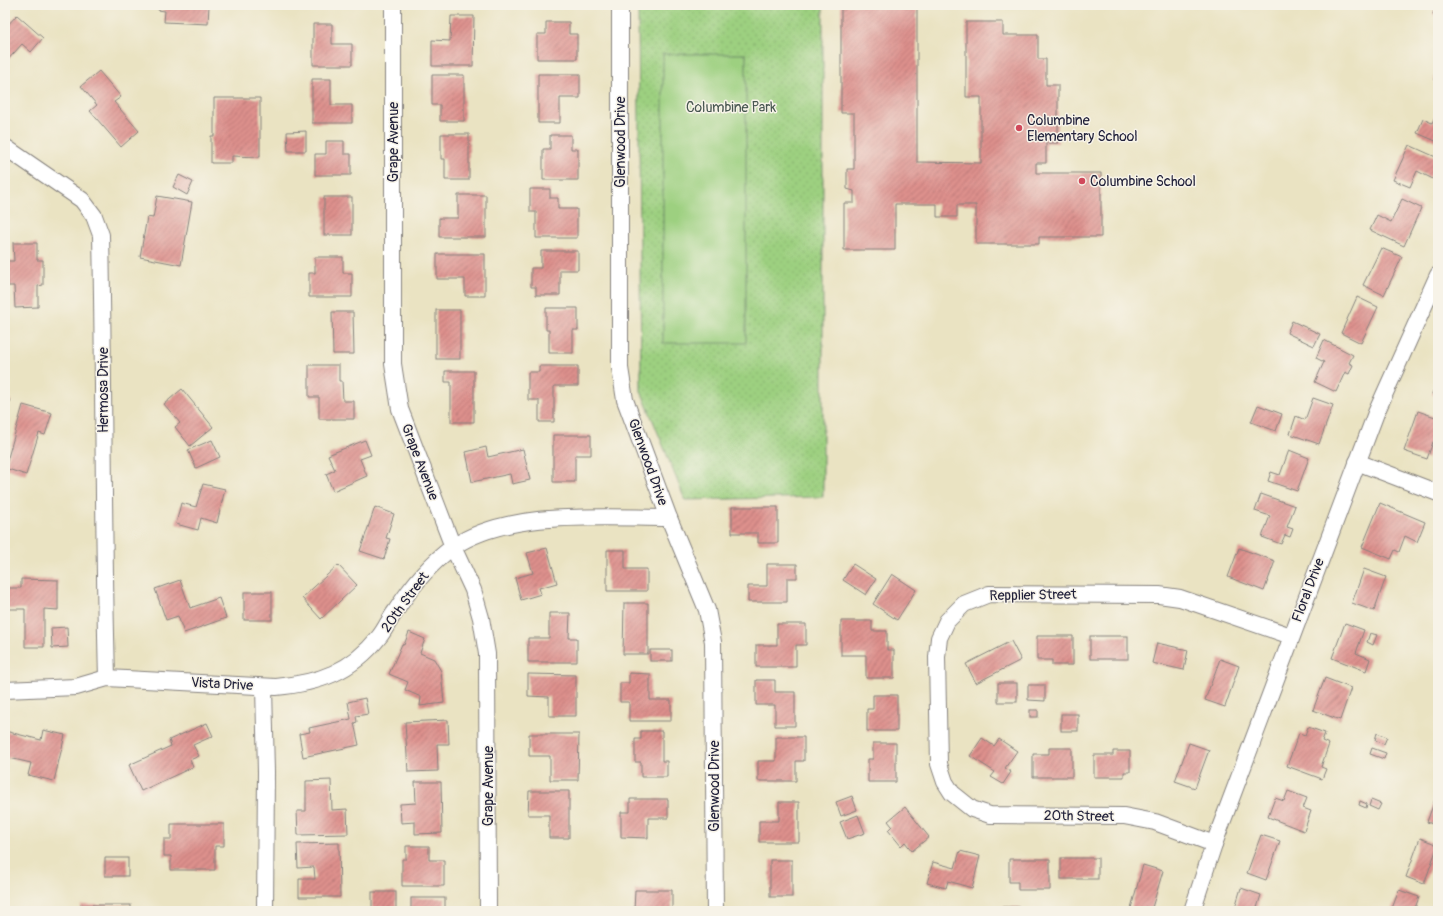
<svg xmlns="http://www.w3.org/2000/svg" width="1443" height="916" font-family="Pangolin,sans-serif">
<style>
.grass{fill:url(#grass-dots);stroke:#60795e}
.garden{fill:#9dd080;stroke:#60795e}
.building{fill:url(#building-hatch)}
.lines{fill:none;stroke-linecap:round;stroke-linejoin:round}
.minor-casing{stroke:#86827e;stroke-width:18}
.minor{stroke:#fff;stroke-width:16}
.poi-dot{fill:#d1495b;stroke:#f7f3e8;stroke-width:1.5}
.labels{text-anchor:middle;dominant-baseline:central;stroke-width:3;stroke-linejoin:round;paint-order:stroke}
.park-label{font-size:14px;fill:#475650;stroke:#f7f3e8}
.poi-label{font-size:14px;fill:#22223b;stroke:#f7f3e8;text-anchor:start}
.street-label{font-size:14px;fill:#22223b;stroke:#f7f3e8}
</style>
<defs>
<pattern id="grass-dots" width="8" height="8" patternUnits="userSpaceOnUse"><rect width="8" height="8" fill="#9dd080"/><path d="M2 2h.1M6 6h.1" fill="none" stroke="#87b270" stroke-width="1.8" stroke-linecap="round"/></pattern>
<pattern id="building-hatch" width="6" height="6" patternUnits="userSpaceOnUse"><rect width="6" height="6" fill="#dd908c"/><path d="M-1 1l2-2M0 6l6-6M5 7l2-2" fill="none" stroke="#b37574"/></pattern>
</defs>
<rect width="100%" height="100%" fill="#f7f3e8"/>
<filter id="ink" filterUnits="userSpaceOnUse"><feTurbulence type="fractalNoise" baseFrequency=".025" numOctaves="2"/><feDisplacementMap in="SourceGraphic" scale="8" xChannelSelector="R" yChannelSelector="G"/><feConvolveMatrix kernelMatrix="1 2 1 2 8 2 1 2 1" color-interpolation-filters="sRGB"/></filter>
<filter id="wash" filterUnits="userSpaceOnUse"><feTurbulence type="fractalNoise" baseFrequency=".012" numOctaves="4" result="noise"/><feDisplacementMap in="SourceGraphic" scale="16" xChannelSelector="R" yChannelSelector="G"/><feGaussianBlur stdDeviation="0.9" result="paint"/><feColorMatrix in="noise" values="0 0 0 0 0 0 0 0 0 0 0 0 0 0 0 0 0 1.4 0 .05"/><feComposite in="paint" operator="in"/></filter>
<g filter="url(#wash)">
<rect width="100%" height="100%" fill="#eae3c2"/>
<polygon class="grass" points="638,5 823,5 823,497 685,500 641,391"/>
<rect class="garden" x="663" y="54" width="83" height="289"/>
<g id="blocks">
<g class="building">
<polygon points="158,5 209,5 208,24 164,22 165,11 158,10"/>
<rect x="543" y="5" width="34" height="2"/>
<polygon points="841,5 917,5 917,162 981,163 981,97 966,97 966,22 1003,22 1003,35 1038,35 1038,59 1046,59 1046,85 1058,85 1058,143 1046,143 1046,163 1036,163 1036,173 1101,173 1101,237 1039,237 1039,244 976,244 976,205 957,205 957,217 937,217 937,204 895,204 895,250 844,250 844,203 854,203 854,191 847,189 847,169 854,169 854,113 841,113"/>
<polygon points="1437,5 1438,5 1438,17 1433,14"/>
<polygon points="17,15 43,38 31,52 22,44 5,63 5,28"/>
<polygon points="451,16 474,16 473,66 432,66 432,40 450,41"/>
<polygon points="546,22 569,22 569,34 577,34 577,59 537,59 537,34 546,34"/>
<polygon points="313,24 332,24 332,44 352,44 352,65 313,65"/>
<polygon points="5,67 10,72 5,78"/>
<polygon points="1438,69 1438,81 1434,79"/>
<polygon points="99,71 121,97 114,102 139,131 121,147 90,111 97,105 81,86"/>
<polygon points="538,74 580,74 580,98 560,98 560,123 538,123"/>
<polygon points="432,75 464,75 464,121 440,121 440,105 432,105"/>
<polygon points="312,79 331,79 331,105 352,105 352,123 312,123"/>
<polygon points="214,98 260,98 260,157 232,156 232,163 211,163 211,136 214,136"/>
<polygon points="1438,110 1438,142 1417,133 1423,119 1432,123"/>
<polygon points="306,131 306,151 288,151 287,132"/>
<polygon points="441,134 469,134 469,180 445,180 445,159 441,159"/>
<polygon points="550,135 571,135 571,149 578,149 578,180 543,180 543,149 550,149"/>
<polygon points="326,141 344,141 344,154 351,154 351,175 315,175 315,154 326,154"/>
<polygon points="1409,145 1438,158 1438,173 1435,180 1417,171 1410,187 1393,180"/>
<polygon points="179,175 193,182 187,195 173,187"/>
<polygon points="530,189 550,189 550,198 558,198 558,209 577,209 577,238 536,238 536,212 530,212"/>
<polygon points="458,195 486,195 486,237 439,237 439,218 458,218"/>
<polygon points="157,196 192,202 181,265 140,257 147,217 153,218"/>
<rect x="324" y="197" width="28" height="38"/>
<polygon points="1402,199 1421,208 1404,246 1370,230 1377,215 1391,222"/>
<polygon points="13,243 37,243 37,260 43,260 43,285 38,286 38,307 15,308 14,286 8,286 7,261 14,261"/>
<polygon points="1381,248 1402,257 1384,295 1363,285"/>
<polygon points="541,251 578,251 578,270 560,270 560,295 536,295 536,287 531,287 531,268 541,268"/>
<polygon points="437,254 485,254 485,296 465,296 465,279 437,279"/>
<polygon points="315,257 343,257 343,273 352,273 352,297 309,297 309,273 315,273"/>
<polygon points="1357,297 1378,307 1361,343 1341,333"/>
<polygon points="546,308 578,308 578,330 573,330 573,353 549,353 549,330 546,330"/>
<rect x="436" y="310" width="24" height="49"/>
<polygon points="332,312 353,312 354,354 333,354"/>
<polygon points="1292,321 1320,334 1314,346 1287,333"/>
<polygon points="1324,340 1353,355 1349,363 1353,365 1349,374 1345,372 1336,392 1315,382 1324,362 1316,358"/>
<polygon points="309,365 339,365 339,381 342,381 343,401 354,401 354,419 319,419 319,397 309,397"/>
<polygon points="539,366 578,366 578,386 554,386 554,422 539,422 539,400 528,400 528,372 539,372"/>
<polygon points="445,371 474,371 474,422 451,422 451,382 445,382"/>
<polygon points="1438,379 1438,396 1432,394"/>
<polygon points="182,389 213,427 190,446 175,427 180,423 164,404"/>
<polygon points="5,395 11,401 5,407"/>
<polygon points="1313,398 1333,405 1319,444 1290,434 1296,416 1305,420"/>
<polygon points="23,405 52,413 45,435 39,433 26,475 5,468"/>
<polygon points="1258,405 1282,414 1276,431 1251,422"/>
<polygon points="1418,411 1438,418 1438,443 1433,442 1427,459 1404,451"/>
<polygon points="553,435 591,435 591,455 575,455 575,482 553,482"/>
<polygon points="212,440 220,457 196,468 188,450"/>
<polygon points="365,440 371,455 360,459 367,476 333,491 326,474 335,470 328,455"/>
<polygon points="486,447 488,457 523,449 530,480 512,484 510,474 472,482 466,452"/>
<polygon points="1289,450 1309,458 1297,491 1268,481 1271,472 1280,475"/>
<polygon points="203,484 225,489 217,523 201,518 198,530 176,524 181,503 196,507"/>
<polygon points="1261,494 1295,506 1287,527 1293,529 1290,537 1285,535 1281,544 1262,537 1270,516 1255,511"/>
<polygon points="1380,503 1425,522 1417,542 1405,536 1399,552 1395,550 1391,559 1362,547"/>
<polygon points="375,507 394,514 386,538 390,539 384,559 360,551"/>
<polygon points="732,507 778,507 778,543 758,543 758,533 732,533"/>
<polygon points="547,548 557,583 539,588 541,594 521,600 515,578 533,573 527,553"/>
<polygon points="1239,548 1275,561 1264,591 1228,577"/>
<polygon points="607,550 625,550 625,569 647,569 647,591 607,591"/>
<polygon points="767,564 797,564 797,578 787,578 787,602 748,602 748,586 767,586"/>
<polygon points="853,564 876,579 866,595 843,580"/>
<polygon points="338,565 357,585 321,619 302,598"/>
<polygon points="1364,569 1386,577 1374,611 1352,603"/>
<polygon points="892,574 916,590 897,620 873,604"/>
<polygon points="21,579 58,580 58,610 44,609 44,647 25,647 25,609 5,609 5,588 21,588"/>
<polygon points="180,580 190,608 219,598 226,618 184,633 178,616 166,620 155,589"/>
<rect x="244" y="592" width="28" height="28"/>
<polygon points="624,603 648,603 648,654 623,654"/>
<polygon points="549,613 570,613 569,638 577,638 577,662 528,662 528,638 549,638"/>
<polygon points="841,621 872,621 872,631 887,631 887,650 894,650 894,678 866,678 866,655 841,655"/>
<polygon points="1345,623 1364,630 1356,653 1370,659 1366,671 1332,658"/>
<polygon points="777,624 806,624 806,645 796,645 796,667 756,667 756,645 777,645"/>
<polygon points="67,627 68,647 52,648 51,628"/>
<polygon points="409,632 425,639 420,653 434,659 441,671 444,703 420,706 421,697 405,690 408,682 389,674 402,644 404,645"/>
<polygon points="1370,633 1377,635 1373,645 1367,642"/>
<polygon points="1037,636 1073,636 1073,665 1052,665 1052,660 1037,660"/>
<rect x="1090" y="636" width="38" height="23"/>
<polygon points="1011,641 1021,660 976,683 966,664"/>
<polygon points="1157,643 1188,650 1184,670 1152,663"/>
<rect x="650" y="650" width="22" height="11"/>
<polygon points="1220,659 1239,666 1225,707 1205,700"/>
<polygon points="629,673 650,674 650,700 671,700 671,721 629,721 629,702 620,702 620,683 629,683"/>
<polygon points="528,674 576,675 576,716 549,716 549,697 528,696"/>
<polygon points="1325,678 1351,688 1340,720 1313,710"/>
<polygon points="756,680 775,680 775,692 795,692 795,726 775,726 775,705 756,705"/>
<rect x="998" y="683" width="19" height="19"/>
<polygon points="1028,685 1045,685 1045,701 1028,700"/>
<polygon points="873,695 897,695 897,731 867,731 867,709 873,709"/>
<polygon points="365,698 368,714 356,716 357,722 354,723 359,745 303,757 299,734 310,732 309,728 351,719 348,702"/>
<rect x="1030" y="710" width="8" height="7"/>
<rect x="1061" y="714" width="17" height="17"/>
<polygon points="448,720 449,744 437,744 438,771 408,772 405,722"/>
<polygon points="207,723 213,736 193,745 199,756 190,760 193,767 141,791 129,765 171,746 169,740"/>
<polygon points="1308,727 1325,733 1322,741 1329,744 1321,767 1326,769 1322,779 1287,766 1299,733 1305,735"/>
<polygon points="43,730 65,735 54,781 28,775 31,763 5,757 5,731 41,740"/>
<polygon points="641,731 662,731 662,761 667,761 667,777 641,777 641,762 635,762 635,739 641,739"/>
<polygon points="1377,733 1387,737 1384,744 1375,740"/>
<polygon points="529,734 579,734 578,780 550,780 550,756 529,756"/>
<polygon points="776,737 804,737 804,761 796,761 796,781 758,781 758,761 776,761"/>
<polygon points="982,738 994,746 999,739 1017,751 1005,768 1011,772 1003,784 991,777 995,772 970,756"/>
<polygon points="873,743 896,743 896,782 868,782 868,759 873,759"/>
<polygon points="1189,743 1209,750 1195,788 1175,781"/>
<polygon points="1049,748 1072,748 1072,777 1033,777 1033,754 1049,754"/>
<polygon points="1372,748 1386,753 1384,759 1370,754"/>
<polygon points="1113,751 1130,751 1130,772 1124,772 1124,777 1094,777 1094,755 1113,755"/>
<polygon points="331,780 332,810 347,809 348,834 298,835 297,811 306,811 306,781"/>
<polygon points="415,782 441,782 442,833 415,834 415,822 401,823 400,804 416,803"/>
<polygon points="529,791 569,791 569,838 549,838 549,815 528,815"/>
<polygon points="1288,791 1307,798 1303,808 1311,811 1304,831 1268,817 1275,798 1284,801"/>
<polygon points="1438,791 1438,826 1427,822"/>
<polygon points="852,796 857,810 841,816 836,802"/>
<polygon points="630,799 668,799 668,818 648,818 648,838 621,837 621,812 630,812"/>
<polygon points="1371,800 1381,804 1378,810 1369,806"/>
<polygon points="1360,801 1367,804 1366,808 1359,805"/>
<polygon points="779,802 799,802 799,842 759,842 759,821 779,821"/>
<polygon points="905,807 929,837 912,851 905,842 901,846 888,830 892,826 888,821"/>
<polygon points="858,815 865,833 847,839 840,822"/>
<polygon points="171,824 224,824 224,846 215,846 215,870 171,870 171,856 164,856 164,839 171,839"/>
<polygon points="1261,835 1280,841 1266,880 1247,873"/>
<polygon points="1420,838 1438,845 1424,884 1406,877"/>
<polygon points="339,843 340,897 299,897 299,879 315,879 314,867 298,868 297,844"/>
<polygon points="406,846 429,846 429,860 444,860 444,886 402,886 402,859 406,859"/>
<polygon points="960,851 980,856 972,888 948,881 946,888 927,883 933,862 955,868"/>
<rect x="105" y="858" width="23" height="18"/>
<rect x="1061" y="858" width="37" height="21"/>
<polygon points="1009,859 1050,859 1050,890 1018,890 1018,882 1009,882"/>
<rect x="770" y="860" width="22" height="37"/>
<polygon points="1143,865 1163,871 1151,911 1142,911 1131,908"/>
<polygon points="1241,888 1261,895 1256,911 1234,911"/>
<polygon points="635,890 672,890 672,911 634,911"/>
<polygon points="1399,890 1419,897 1414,911 1391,911"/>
<rect x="372" y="892" width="24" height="19"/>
<rect x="411" y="898" width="34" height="13"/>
<rect x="81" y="905" width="50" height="6"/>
<rect x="1002" y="907" width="18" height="4"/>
</g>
</g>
</g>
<g filter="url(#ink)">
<use href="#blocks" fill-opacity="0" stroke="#86827e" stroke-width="1"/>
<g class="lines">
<defs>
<g id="minor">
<polyline points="393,5 393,364 400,409 453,547 473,590 481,618 487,654 488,911"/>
<polyline points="620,5 620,368 625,400 669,518 707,610 713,642 715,911"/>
<path d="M 5,147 L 82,200 L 94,216 L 101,235 C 104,383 103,530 107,678"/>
<polyline points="1357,462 1438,493"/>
<polyline points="264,687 266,772 265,911"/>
<path d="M 5,690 L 76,687 L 107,678 L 276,687 C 319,683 351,672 379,637 C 385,630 389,620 395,612 C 411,587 429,564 453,547 C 509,509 604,518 669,518"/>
<polyline points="1214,844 1155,822 1124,816 990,815 972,809 952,793 945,782 939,764 937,657 939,638 947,621 964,604 989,594 1159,595 1180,598 1291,636"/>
<polyline points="1192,911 1214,844 1376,413 1438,275"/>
</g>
</defs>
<use href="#minor" class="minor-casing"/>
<use href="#minor" class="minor"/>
</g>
</g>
<g class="poi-dot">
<circle cx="1019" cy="128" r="4"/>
<circle cx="1082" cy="181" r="4"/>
</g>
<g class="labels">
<g class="park-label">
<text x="731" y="107">Columbine Park</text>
</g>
<g class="poi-label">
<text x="1027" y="120">Columbine<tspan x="1027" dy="16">Elementary School</tspan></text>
<text x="1090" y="181">Columbine School</text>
</g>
<g class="street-label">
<text transform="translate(393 142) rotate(-90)">Grape Avenue</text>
<text transform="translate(620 142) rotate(-90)">Glenwood Drive</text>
<text transform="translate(103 390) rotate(-90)">Hermosa Drive</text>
<text transform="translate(420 462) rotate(69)">Grape Avenue</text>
<text transform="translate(648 462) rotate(70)">Glenwood Drive</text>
<text transform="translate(1308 590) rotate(-69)">Floral Drive</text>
<text transform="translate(1033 595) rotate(-1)">Repplier Street</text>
<text transform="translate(405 602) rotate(-54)">20th Street</text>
<text transform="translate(222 684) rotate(3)">Vista Drive</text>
<text transform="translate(488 786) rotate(-90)">Grape Avenue</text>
<text transform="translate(714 786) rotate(-90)">Glenwood Drive</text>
<text transform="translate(1079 816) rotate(1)">20th Street</text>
</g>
</g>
<rect width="1443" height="916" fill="none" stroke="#f7f3e8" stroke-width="20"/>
</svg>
